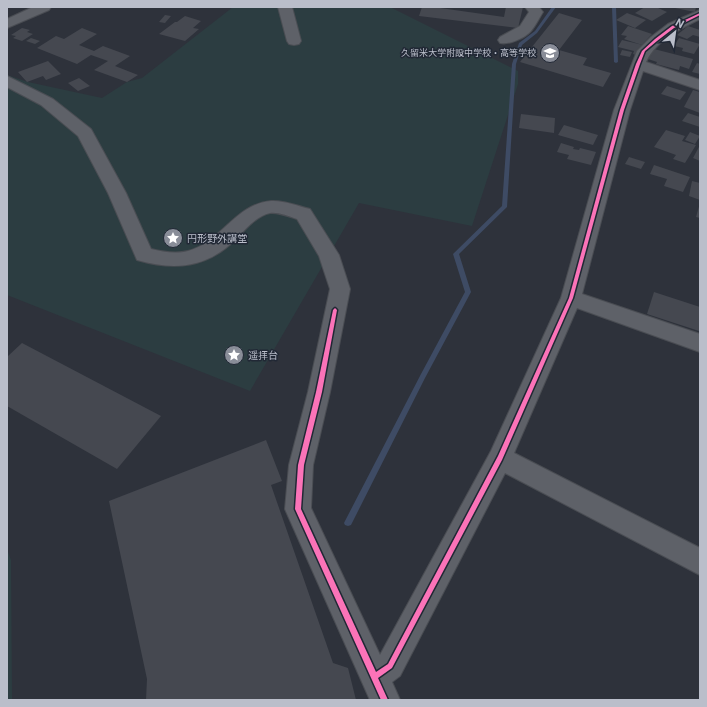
<svg xmlns="http://www.w3.org/2000/svg" width="707" height="707" font-family="Roboto,'Noto Sans JP',sans-serif">
<style>
.green{fill:#2c3d41}
.lines{fill:none;stroke-linecap:round;stroke-linejoin:round}
.stream{fill:#3e4b64;fill-rule:evenodd}
.building{fill:#454850}
.minor-casing{stroke:#4a4d53;stroke-width:2}
.minor{fill:#5e6168;fill-rule:evenodd}
.cycleway-casing{stroke:#212835;stroke-width:3}
.cycleway{fill:#fb73b8;fill-rule:evenodd}
.labels{text-anchor:middle;dominant-baseline:central;stroke-width:3;stroke-linejoin:round;paint-order:stroke}
.far-poi-label{font-size:9px;fill:#babeca;stroke:#212835;text-anchor:end}
.poi-label{font-size:10px;fill:#babeca;stroke:#212835;text-anchor:start}
</style>
<rect width="100%" height="100%" fill="#2e323b"/>
<g class="green">
<polygon points="233,7 390,7 518,71 518,84 472,226 359,203 250,391 7,295 7,75 28,82 102,98 127,82 142,78"/>
<polygon points="7,549 11,560 12,700 7,700"/>
</g>
<g class="lines">
<g class="stream">
<polygon points="552,7 556,7 537,33 522,45 516,64 507,207 459,254 471,292 425,378 351,525 348,526 345,525 344,523 345,521 421,374 465,292 453,254 502,206 512,64 519,43 535,31"/>
<polygon points="612,7 616,7 618,62 616,63 614,62"/>
</g>
</g>
<g class="building">
<polygon points="422,7 433,7 504,17 506,7 523,7 518,28 419,16"/>
<polygon points="645,7 656,7 667,12 652,21 635,13"/>
<polygon points="670,7 696,7 695,12"/>
<polygon points="559,13 582,20 559,50 587,58 583,65 611,73 603,87 520,62"/>
<polygon points="627,13 646,20 635,28 616,20"/>
<polygon points="165,15 171,16 165,23 159,22"/>
<polygon points="185,16 201,21 193,28 199,29 185,41 159,34 175,22 177,22"/>
<polygon points="628,26 652,34 642,45 624,39 627,36 621,35"/>
<polygon points="688,26 700,30 700,37 693,35 687,39 677,35"/>
<polygon points="22,28 30,30 27,32 33,34 22,41 13,38 16,36 11,35"/>
<polygon points="82,28 97,34 79,45 94,51 103,46 130,56 115,66 138,75 127,82 94,70 108,61 91,55 77,64 37,48 56,36 64,39"/>
<polygon points="31,38 40,41 35,44 26,41"/>
<polygon points="679,38 700,44 694,54 682,51 683,48 674,46"/>
<polygon points="622,40 643,45 639,56 633,54 634,51 618,47"/>
<polygon points="654,49 693,59 689,69 680,66 679,70 656,64 657,62 648,59"/>
<polygon points="622,50 632,52 630,57 620,55"/>
<polygon points="48,61 61,74 46,80 43,76 27,82 18,72"/>
<polygon points="697,63 700,64 700,74 692,72"/>
<polygon points="79,78 90,86 78,91 68,83"/>
<polygon points="667,86 686,92 680,100 661,94"/>
<polygon points="693,90 700,92 700,113 684,107"/>
<polygon points="688,113 700,117 700,127 682,121"/>
<polygon points="521,114 555,118 554,133 519,128"/>
<polygon points="564,125 598,135 593,145 558,135"/>
<polygon points="666,130 685,136 682,141 696,145 685,163 673,159 676,155 654,147"/>
<polygon points="690,132 700,136 695,144 685,140"/>
<polygon points="561,143 574,147 573,149 579,150 580,148 596,152 591,165 567,159 569,155 557,152"/>
<polygon points="700,145 700,161 693,158"/>
<polygon points="629,157 645,162 641,169 625,164"/>
<polygon points="654,165 690,177 683,192 664,186 667,179 650,174"/>
<polygon points="692,181 700,183 700,200 689,196"/>
<polygon points="700,203 700,218 696,217"/>
<polygon points="654,292 700,307 699,331 647,314"/>
<polygon points="22,343 161,416 117,469 7,406 7,357"/>
<polygon points="266,440 282,481 271,485 333,663 348,668 356,700 146,700 147,679 109,501"/>
</g>
<g class="lines">
<defs>
<g id="minor">
<polygon points="33,7 51,7 49,10 7,28 7,19"/>
<polygon points="278,7 292,7 301,41 299,44 294,45 289,44 287,41"/>
<path d="M 525,7 L 539,7 L 543,12 C 539,18 536,25 531,31 C 525,38 509,45 500,43 L 498,40 L 500,37 L 520,26 L 529,12 Z"/>
<path d="M 700,10 L 700,19 C 680,29 656,40 646,62 L 700,80 L 700,90 L 643,71 L 630,110 L 582,294 L 700,334 L 700,352 L 577,308 L 514,453 L 700,548 L 700,575 L 505,473 L 400,676 L 392,682 L 400,700 L 370,700 L 285,509 L 289,465 L 308,392 L 330,289 L 319,256 L 297,219 C 288,216 278,212 270,213 C 256,216 245,230 236,239 C 207,268 175,271 137,260 L 108,193 L 78,136 L 41,105 L 7,87 L 7,76 L 53,99 L 91,129 L 126,193 L 151,249 C 163,252 176,254 188,251 C 221,243 235,204 271,201 C 283,200 298,206 310,209 L 339,255 L 350,289 L 330,392 L 313,465 L 311,508 L 380,655 L 491,451 L 561,298 L 614,110 L 637,51 L 651,37 L 668,24 Z"/>
</g>
</defs>
<use href="#minor" class="minor-casing"/>
<use href="#minor" class="minor"/>
<defs>
<polygon id="cycleway" points="700,13 700,15 674,28 657,41 645,51 640,64 624,110 573,298 502,460 392,668 378,678 388,700 381,700 295,509 298,465 316,392 333,310 335,308 337,310 322,392 304,465 301,509 376,672 388,664 498,456 569,298 620,110 636,64 642,51 655,39 672,26"/>
</defs>
<use href="#cycleway" class="cycleway-casing"/>
<use href="#cycleway" class="cycleway"/>
</g>
<defs>
<symbol id="school-disc" viewBox="-11 -11 22 22"><circle r="9.5" fill="#898d98" stroke="#212835"/><path d="M0-5L7-2L0 1L-7-2ZM-4 1L0 2.5L4 1V4Q0 6-4 4Z" fill="#fff"/></symbol>
<symbol id="sight-disc" viewBox="-11 -11 22 22"><circle r="9.5" fill="#898d98" stroke="#212835"/><path d="M0-6L1.8-2.2L6-1.7L2.9 1.2L3.7 5.4L0 3.3L-3.7 5.4L-2.9 1.2L-6-1.7L-1.8-2.2Z" fill="#fff"/></symbol>
</defs>
<g fill-rule="evenodd">
<use href="#school-disc" x="539" y="42" width="22" height="22"/>
<use href="#sight-disc" x="162" y="227" width="22" height="22"/>
<use href="#sight-disc" x="223" y="344" width="22" height="22"/>
</g>
<g class="labels">
<g class="far-poi-label">
<text x="536" y="53">久留米大学附設中学校・高等学校</text>
</g>
<g class="poi-label">
<text x="187" y="238">円形野外講堂</text>
<text x="248" y="355">遥拝台</text>
</g>
</g>
<rect width="707" height="707" fill="none" stroke="#babeca" stroke-width="16"/>
<g transform="translate(675 32) rotate(29)" stroke="#212835" stroke-width="3" paint-order="stroke">
<path d="M0-3L7 15L0 10L-7 15Z" fill="#babeca"/>
<text y="-6" font-size="11" font-weight="bold" text-anchor="middle" fill="#babeca">N</text>
</g>
</svg>
